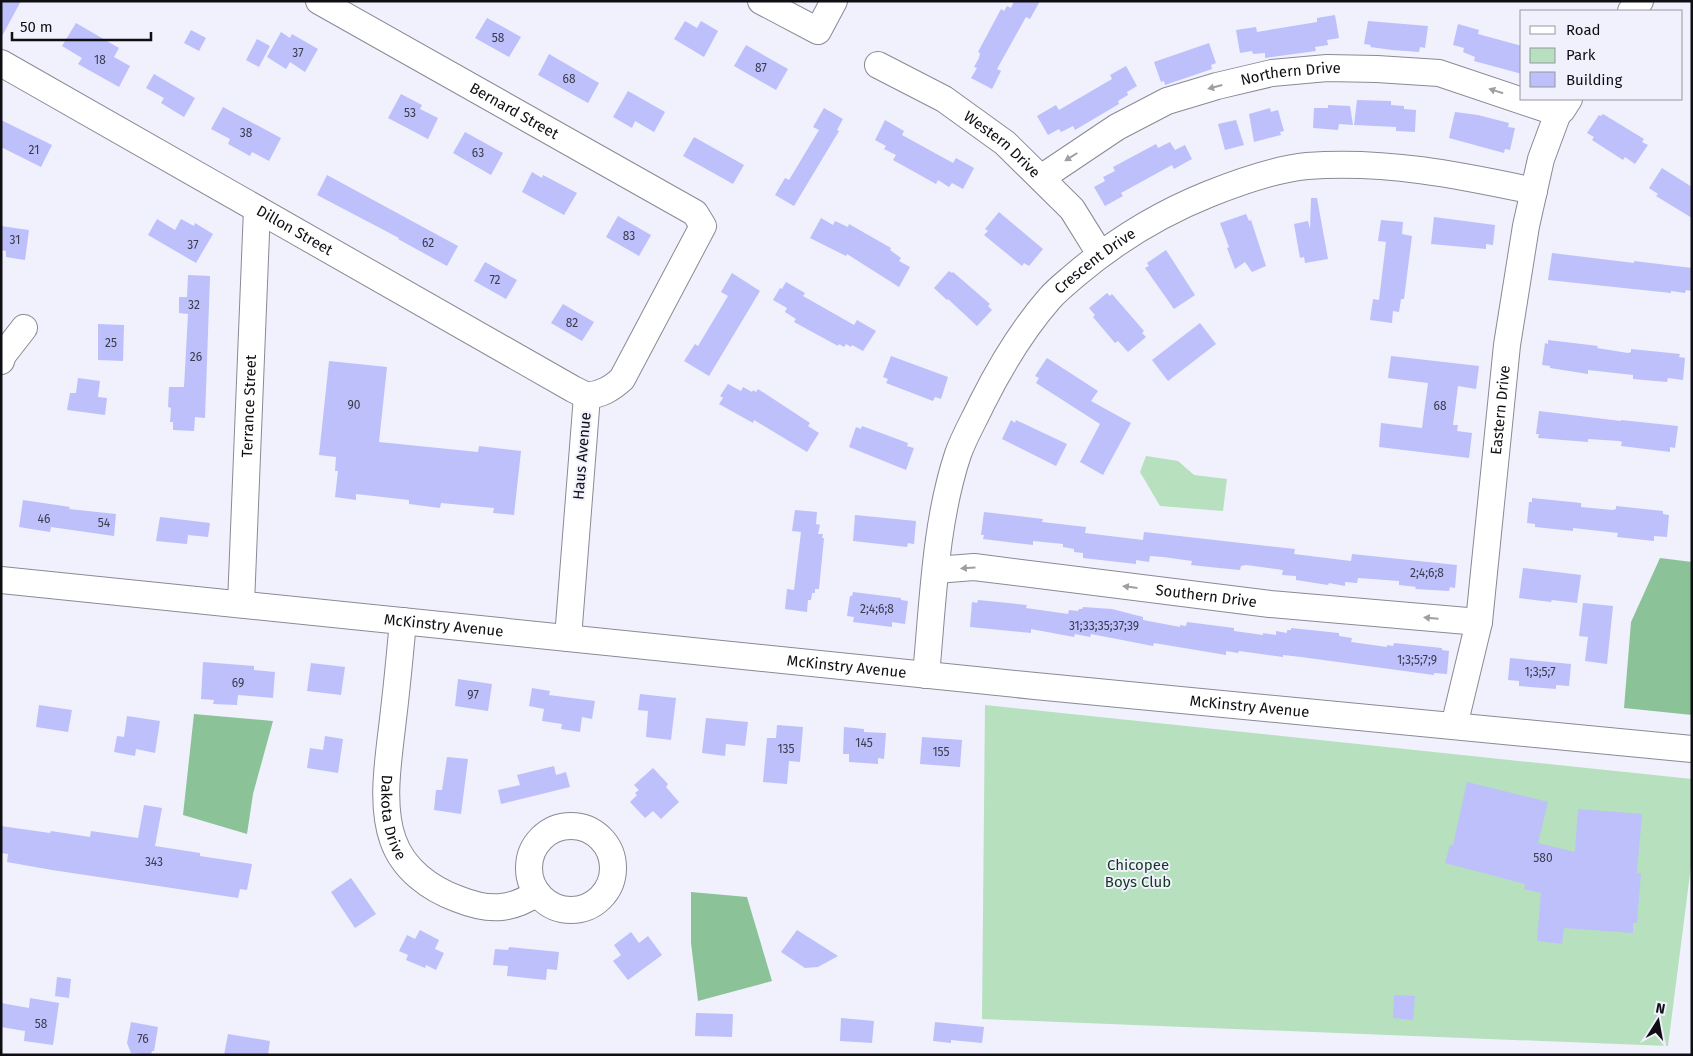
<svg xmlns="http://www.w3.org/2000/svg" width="1693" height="1056" font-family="'Fira Sans',sans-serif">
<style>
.green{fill:#b6e0be}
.forest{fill:#8cc298}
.building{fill:#bdc0fa}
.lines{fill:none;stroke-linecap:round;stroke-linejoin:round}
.minor-casing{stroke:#898a94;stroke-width:28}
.minor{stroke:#fff;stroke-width:26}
.oneway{fill:#9f9fa1}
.labels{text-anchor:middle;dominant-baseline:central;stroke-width:4;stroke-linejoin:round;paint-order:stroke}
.number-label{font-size:12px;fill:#3a3b4d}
.street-label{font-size:15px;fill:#0f0f13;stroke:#f0f1fd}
.park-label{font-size:15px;fill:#10391d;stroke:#f0f1fd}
</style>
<rect width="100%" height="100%" fill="#f0f1fd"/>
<g class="green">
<polygon points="1146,456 1178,461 1194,475 1227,479 1223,511 1160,506 1140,472"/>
<polygon points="985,705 1692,779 1692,858 1668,1046 982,1019"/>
</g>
<g class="forest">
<polygon points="1660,558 1692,562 1692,715 1624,708 1631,622"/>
<polygon points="194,714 273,721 253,794 247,834 183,815"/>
<polygon points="691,892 747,897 772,981 698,1001 691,943"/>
</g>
<g class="building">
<polygon points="1,1 21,1 1,38"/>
<polygon points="1014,1 1040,1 1030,19 1026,17 997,69 1001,71 992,89 971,78 977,68 974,67 979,58 980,53 978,52 1001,9 1004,11 1007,6 1011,8"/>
<polygon points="1335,15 1339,38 1327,40 1328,45 1315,47 1316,51 1265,58 1265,53 1253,54 1252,51 1240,53 1236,30 1256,27 1257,32 1317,22 1317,18"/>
<polygon points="487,18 521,37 509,57 475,38"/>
<polygon points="685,21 697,28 701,21 718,31 704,57 674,39"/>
<polygon points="1368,21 1428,26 1425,48 1420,47 1419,52 1392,50 1370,47 1371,45 1364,44"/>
<polygon points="76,23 119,48 114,57 130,66 119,87 78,64 82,58 62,46"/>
<polygon points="1458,24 1479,30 1478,34 1522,46 1522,74 1474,61 1475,57 1463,52 1464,48 1453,45"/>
<polygon points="191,30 206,38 199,51 184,43"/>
<polygon points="281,32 290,38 292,34 318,49 305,72 290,62 286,69 267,57"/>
<polygon points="257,39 270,46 259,67 246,60"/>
<polygon points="1209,43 1216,63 1211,65 1212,69 1165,85 1164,81 1161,82 1154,62"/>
<polygon points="746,45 788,69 776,90 734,66"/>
<polygon points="549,54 599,83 588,103 538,75"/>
<polygon points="1126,66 1137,86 1127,92 1128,95 1118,101 1119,104 1075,130 1073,126 1061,132 1059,129 1048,135 1037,116 1056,105 1059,110 1112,79 1110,75"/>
<polygon points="154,74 195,98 184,117 161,103 164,98 146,88"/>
<polygon points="628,91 665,112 654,132 635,121 632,128 613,117"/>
<polygon points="401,94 422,105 420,109 438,118 428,139 388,118"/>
<polygon points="1357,100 1391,101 1391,105 1404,106 1404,109 1416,110 1415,132 1396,131 1396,127 1354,125"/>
<polygon points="1328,105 1350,106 1353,125 1339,124 1338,130 1313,128 1314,108 1328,108"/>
<polygon points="223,107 281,138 269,161 252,152 250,156 228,144 230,139 211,129"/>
<polygon points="824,108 843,119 837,130 839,131 794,206 775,195 785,178 789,180 819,130 813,127"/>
<polygon points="1270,108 1271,112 1278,110 1284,131 1280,132 1281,135 1254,142 1249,114"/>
<polygon points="1455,112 1478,115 1509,123 1508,127 1515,128 1510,150 1505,149 1504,153 1449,138"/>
<polygon points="1603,114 1644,139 1642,142 1648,145 1635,164 1625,157 1623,160 1592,140 1594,137 1587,133 1599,115 1601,116"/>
<polygon points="1,120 52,145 41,167 1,147"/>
<polygon points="885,120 904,131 902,135 953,163 956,158 974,168 963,189 952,183 949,187 938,180 936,184 893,160 896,155 884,149 886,146 875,140"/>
<polygon points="1236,120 1244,145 1225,150 1218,124"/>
<polygon points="465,132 503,153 491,175 453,153"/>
<polygon points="694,137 744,165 733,184 683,156"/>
<polygon points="1170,142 1175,150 1185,145 1192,159 1174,169 1172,165 1121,193 1123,196 1105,206 1094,187 1105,181 1103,177 1115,171 1113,167 1156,144 1158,148"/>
<polygon points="1662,168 1692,187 1692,218 1656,196 1658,194 1649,188"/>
<polygon points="532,172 542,178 543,175 577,193 564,215 522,192"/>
<polygon points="327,175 458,246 447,266 398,239 399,238 317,195"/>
<polygon points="1311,198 1317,198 1328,259 1305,263 1304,257 1300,258 1294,224 1308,221 1310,229"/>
<polygon points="999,212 1043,249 1029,266 1024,263 1022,266 984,235 988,231 985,229"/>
<polygon points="1246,214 1249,221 1251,220 1266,266 1252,272 1245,262 1235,269 1227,248 1229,247 1220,223"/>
<polygon points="618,216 651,235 639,256 606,237"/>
<polygon points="1434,217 1495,225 1493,245 1486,244 1486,249 1431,244"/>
<polygon points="821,218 833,225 835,221 848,227 849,224 891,248 890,250 901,258 899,261 910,267 899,287 847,254 846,256 810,238"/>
<polygon points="157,219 175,230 181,219 194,226 195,223 213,234 196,263 148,235"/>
<polygon points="1381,220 1403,222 1402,234 1412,236 1404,299 1401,299 1399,312 1393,311 1392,323 1370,320 1373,299 1379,300 1386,242 1378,241"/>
<polygon points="1,226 29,230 25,260 6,257 6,251 1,250"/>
<polygon points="1166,250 1195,295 1174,309 1145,268 1149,266 1147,263"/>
<polygon points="1552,253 1634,263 1634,261 1692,268 1692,291 1686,290 1685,293 1671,291 1671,293 1548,280"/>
<polygon points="485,262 517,280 506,299 474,281"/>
<polygon points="949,271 952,273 953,272 990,304 988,306 992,310 977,326 948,299 947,300 934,288"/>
<polygon points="732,273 760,291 709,376 684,361 695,344 698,346 728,296 721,292"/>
<polygon points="188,275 210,276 205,418 195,417 194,431 173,430 173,422 170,422 171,408 168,407 169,387 184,387 188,314 179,313 179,297 187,297"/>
<polygon points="786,282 805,293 803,296 854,325 857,320 876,331 863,351 852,345 851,347 846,344 844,347 839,344 838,346 794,322 796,319 785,312 787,308 773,300 780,288 782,289"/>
<polygon points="1107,293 1110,296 1112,294 1144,331 1142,333 1146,337 1128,352 1118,341 1115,343 1093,317 1095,315 1089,308"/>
<polygon points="563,304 594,322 582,341 551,323"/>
<polygon points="1200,323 1216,344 1168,381 1152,360"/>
<polygon points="98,324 124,325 123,361 98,360"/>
<polygon points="1548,340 1598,346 1597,348 1628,353 1631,352 1631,349 1680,354 1679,357 1685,358 1683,380 1668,378 1667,382 1633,379 1633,375 1588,370 1588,374 1550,368 1550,366 1542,365 1545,343 1548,344"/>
<polygon points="891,356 948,377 941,399 935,397 933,401 886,383 888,379 883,377"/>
<polygon points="1391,356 1479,366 1476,389 1458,386 1453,425 1458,425 1457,431 1472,433 1469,458 1379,447 1381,423 1422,428 1428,383 1388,378"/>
<polygon points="1047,358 1098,391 1091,401 1131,423 1103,475 1080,462 1100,424 1036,383 1039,378 1035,376"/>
<polygon points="329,361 387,367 379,442 478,452 479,446 521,451 514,515 493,513 494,508 441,503 440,508 409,504 409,500 356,494 356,500 335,497 338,471 335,471 336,457 319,455"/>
<polygon points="78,378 100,381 98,397 107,398 105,415 67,410 70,393 76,393"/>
<polygon points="728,384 741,391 743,387 752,392 753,390 756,392 758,389 810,423 808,426 819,433 807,452 754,420 753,423 719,404 723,398 720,396"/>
<polygon points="1539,411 1621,421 1621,420 1678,426 1675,448 1670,447 1670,452 1621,446 1622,442 1619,441 1588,439 1588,442 1538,438 1539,434 1536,434"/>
<polygon points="1011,420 1015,423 1016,420 1067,444 1056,466 1002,439"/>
<polygon points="862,426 908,443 907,446 914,448 906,470 849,447 856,427 861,429"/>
<polygon points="1532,498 1581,503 1581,507 1613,510 1616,509 1616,506 1663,511 1663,514 1669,515 1667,537 1654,536 1654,541 1617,537 1618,533 1573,528 1573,531 1535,527 1535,524 1527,523 1529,502 1532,502"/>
<polygon points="23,500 70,507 69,509 116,514 114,536 51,527 50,532 19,527"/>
<polygon points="795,510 817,512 816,524 820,525 818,534 823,534 822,538 824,538 819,589 815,589 815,593 812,593 811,600 808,600 807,612 785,609 787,589 794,590 801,532 792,531"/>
<polygon points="984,512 1043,519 1042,522 1086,527 1085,533 1143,540 1144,532 1295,549 1294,554 1351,561 1352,554 1457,565 1455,588 1450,587 1449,591 1415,589 1416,587 1399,585 1399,581 1358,578 1357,583 1345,582 1345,586 1329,583 1328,585 1296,580 1296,576 1282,575 1283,570 1246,565 1241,566 1240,570 1219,568 1191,565 1192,561 1163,557 1150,556 1149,562 1136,560 1136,564 1083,558 1083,553 1074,552 1074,549 1063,547 1063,544 1033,541 1033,545 983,539 984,535 981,535"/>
<polygon points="855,515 916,521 914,544 908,543 907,547 853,541"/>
<polygon points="160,517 210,523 208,537 188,535 187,544 156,541"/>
<polygon points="1523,568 1581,575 1577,603 1552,600 1551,602 1519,598"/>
<polygon points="853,592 901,598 901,600 908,601 905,624 892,622 892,627 853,622 854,617 847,616 850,596 852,596"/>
<polygon points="978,600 1027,605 1026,608 1068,614 1069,610 1078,611 1079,609 1082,609 1083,607 1112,609 1143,617 1143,620 1180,627 1180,625 1186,626 1187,622 1234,628 1234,631 1263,635 1263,633 1276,635 1276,631 1287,633 1287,630 1291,630 1291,628 1339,633 1339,636 1352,638 1351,642 1387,647 1387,645 1393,646 1394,643 1442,648 1442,650 1449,651 1447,674 1434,673 1434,675 1301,657 1283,655 1283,657 1239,651 1238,653 1226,651 1226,655 1154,643 1153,646 1091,634 1090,637 1075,634 1074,637 1031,629 1031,633 970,627 972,602 977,603"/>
<polygon points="1583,603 1613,606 1607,664 1585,661 1588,637 1579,636"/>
<polygon points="1510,658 1571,664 1569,686 1556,685 1556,689 1519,686 1519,681 1508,680"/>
<polygon points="203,662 254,666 254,670 275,672 273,698 238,695 237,705 213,704 214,700 201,699"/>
<polygon points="311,663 345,667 341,695 307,691"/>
<polygon points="458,679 492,684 488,711 455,706"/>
<polygon points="532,688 550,691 549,695 595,701 592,719 582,717 580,732 561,729 562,724 542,721 544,709 529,706"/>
<polygon points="640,694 676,698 671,740 646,737 648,711 638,710"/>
<polygon points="39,705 72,710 68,732 36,727"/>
<polygon points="127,716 160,721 155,753 136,749 135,756 114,752 117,736 124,737"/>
<polygon points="706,718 748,722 745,746 726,744 725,756 702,753"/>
<polygon points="777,725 803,727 800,762 789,761 787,784 763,782 767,738 776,738"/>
<polygon points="844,727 864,729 864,732 886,733 884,759 878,758 878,764 849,762 849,754 843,754"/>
<polygon points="325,736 343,739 338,773 307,768 310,748 323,750"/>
<polygon points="922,737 962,740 960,767 920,764"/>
<polygon points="447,757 468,759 461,814 434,810 436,790 442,790"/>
<polygon points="554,766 556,775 566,772 570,787 501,804 498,790 520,785 517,775"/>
<polygon points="653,768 668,784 666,787 679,802 661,819 653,811 645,818 630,802 637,795 635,793 639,790 634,785"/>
<polygon points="1467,782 1548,802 1538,843 1575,852 1578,809 1642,814 1637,873 1641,873 1637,923 1633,923 1633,933 1564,928 1562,944 1537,941 1541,893 1524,889 1525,884 1445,863 1450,845 1453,845"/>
<polygon points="144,805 162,808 155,846 200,853 200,856 252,864 247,890 240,889 238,898 52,870 7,862 8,854 1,853 1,826 50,833 51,831 90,837 91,831 138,838"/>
<polygon points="351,878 376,914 355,928 331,892"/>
<polygon points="420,930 439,940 435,949 444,953 436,970 426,965 425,968 406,960 408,955 399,951 407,935 415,939"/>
<polygon points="797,930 838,956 818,967 805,968 781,952"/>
<polygon points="631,932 639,943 648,936 662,955 628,980 613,961 621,955 614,945"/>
<polygon points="509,947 559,952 557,970 547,969 546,980 507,976 508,966 493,965 495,949 508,950"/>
<polygon points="57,977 71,979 69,998 55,996"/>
<polygon points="1394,995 1415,996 1413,1020 1393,1018"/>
<polygon points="30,998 59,1003 53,1045 24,1041 25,1031 1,1027 1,1003 29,1008"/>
<polygon points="696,1013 733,1014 732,1037 695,1036"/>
<polygon points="841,1018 874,1021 872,1043 840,1041"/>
<polygon points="131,1022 158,1027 154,1051 152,1051 151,1055 131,1053 127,1043"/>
<polygon points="935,1022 984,1027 982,1043 951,1040 951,1043 933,1041"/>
<polygon points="228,1034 270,1041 268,1055 224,1055"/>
</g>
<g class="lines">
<defs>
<g id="minor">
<path id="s1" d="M 319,1 L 695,213 L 703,226 L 622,379 C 611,389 602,394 587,396 L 568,638"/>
<polyline points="761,1 818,31 834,1"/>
<polyline points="1631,11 1640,1"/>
<path id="s2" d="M 1,63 L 573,389 L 587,396"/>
<path id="s3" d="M 878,65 L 944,99 L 1005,143 L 1072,209 L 1100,254"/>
<path id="s4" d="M 1041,178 L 1117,127 L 1167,101 L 1217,86 L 1272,73 L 1327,68 L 1377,69 L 1439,73 L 1558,113"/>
<polyline points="1,361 3,355 24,328"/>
<path id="s5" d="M 936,570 L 974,567 L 1270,604 L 1479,622"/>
<path id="s6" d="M 1,580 L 1035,686 L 1692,749"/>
<path id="s7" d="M 241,604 L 257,209"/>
<path id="s8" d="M 403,621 C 400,654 397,686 393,719 C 389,756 380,804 393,840 C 403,869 430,889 458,899 C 488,911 510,911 537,893"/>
<path id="s9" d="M 926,675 C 933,602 935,523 958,454 C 964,437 974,420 982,403 C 1001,365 1022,330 1050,298 C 1057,290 1066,283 1074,276 C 1115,241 1159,214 1209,194 C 1239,182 1275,169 1307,166 C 1385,160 1459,175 1534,191"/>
<path id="s10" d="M 1454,726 L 1479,622 L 1507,345 L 1526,226 L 1541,159 L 1558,113 L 1562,110 L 1569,99"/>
<circle cx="571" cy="868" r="42"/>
</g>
</defs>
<use href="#minor" class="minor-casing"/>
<use href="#minor" class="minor"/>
</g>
<defs><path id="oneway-solid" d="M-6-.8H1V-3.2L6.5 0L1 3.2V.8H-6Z" transform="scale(1.25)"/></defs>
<g class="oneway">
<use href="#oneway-solid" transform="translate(1215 87) rotate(165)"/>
<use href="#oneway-solid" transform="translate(1496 91) rotate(-162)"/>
<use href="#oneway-solid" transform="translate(1071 157) rotate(148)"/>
<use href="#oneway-solid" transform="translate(968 568) rotate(177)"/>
<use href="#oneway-solid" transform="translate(1130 587) rotate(-173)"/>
<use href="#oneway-solid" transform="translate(1431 618) rotate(-175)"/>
</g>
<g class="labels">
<g class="number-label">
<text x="498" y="38">58</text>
<text x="298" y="53">37</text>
<text x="100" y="60">18</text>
<text x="761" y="68">87</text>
<text x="569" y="79">68</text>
<text x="410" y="113">53</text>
<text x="246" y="133">38</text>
<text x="34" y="150">21</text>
<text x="478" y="153">63</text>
<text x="629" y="236">83</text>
<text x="15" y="240">31</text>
<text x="428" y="243">62</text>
<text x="193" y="245">37</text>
<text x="495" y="280">72</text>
<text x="194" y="305">32</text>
<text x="572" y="323">82</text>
<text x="111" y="343">25</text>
<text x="196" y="357">26</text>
<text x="354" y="405">90</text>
<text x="1440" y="406">68</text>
<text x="44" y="519">46</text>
<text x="104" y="523">54</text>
<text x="1427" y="573">2;4;6;8</text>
<text x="877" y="609">2;4;6;8</text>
<text x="1104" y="626">31;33;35;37;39</text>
<text x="1417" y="660">1;3;5;7;9</text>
<text x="1540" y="672">1;3;5;7</text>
<text x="238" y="683">69</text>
<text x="473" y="695">97</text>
<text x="864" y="743">145</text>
<text x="786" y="749">135</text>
<text x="941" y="752">155</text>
<text x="1543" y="858">580</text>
<text x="154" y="862">343</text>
<text x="41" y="1024">58</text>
<text x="143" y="1039">76</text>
</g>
<g class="street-label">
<text stroke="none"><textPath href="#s4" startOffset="275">Northern Drive</textPath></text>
<text stroke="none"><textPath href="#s1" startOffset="224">Bernard Street</textPath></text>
<text stroke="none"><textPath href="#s3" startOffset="148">Western Drive</textPath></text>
<text stroke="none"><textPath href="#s2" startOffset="338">Dillon Street</textPath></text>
<text stroke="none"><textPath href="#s9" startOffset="464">Crescent Drive</textPath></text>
<text stroke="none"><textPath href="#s7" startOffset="198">Terrance Street</textPath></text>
<text stroke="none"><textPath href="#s10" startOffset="320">Eastern Drive</textPath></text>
<text transform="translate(582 456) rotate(-85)">Haus Avenue</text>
<text stroke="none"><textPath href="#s5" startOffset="272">Southern Drive</textPath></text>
<text stroke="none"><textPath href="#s6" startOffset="445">McKinstry Avenue</textPath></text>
<text stroke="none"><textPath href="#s6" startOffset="850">McKinstry Avenue</textPath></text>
<text stroke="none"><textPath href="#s6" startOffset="1255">McKinstry Avenue</textPath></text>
<text stroke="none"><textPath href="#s8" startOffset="198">Dakota Drive</textPath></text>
</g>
<g class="park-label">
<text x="1138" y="865">Chicopee<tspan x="1138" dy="17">Boys Club</tspan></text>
</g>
</g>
<rect width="1693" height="1056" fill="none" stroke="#0f0f13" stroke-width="5"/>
<rect x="1520" y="10" width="162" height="90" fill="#f0f1fd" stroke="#96979f"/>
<rect x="1530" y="26" width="25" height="8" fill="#ffffff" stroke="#96979f"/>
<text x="1566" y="35" font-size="15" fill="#0f0f13">Road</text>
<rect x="1530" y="48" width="25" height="15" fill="#b6e0be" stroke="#96979f"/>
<text x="1566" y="60" font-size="15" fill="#0f0f13">Park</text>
<rect x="1530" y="72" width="25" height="15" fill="#bdc0fa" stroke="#96979f"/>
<text x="1566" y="85" font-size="15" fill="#0f0f13">Building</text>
<g transform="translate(1658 1021) rotate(11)" stroke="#f0f1fd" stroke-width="4" paint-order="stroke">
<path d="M0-4L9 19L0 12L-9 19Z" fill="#0f0f13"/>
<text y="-8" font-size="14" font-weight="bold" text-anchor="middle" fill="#0f0f13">N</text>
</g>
<path d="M12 32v8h139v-8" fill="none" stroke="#0f0f13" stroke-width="2.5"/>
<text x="20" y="32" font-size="15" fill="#0f0f13" stroke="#f0f1fd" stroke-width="4" paint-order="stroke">50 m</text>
</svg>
